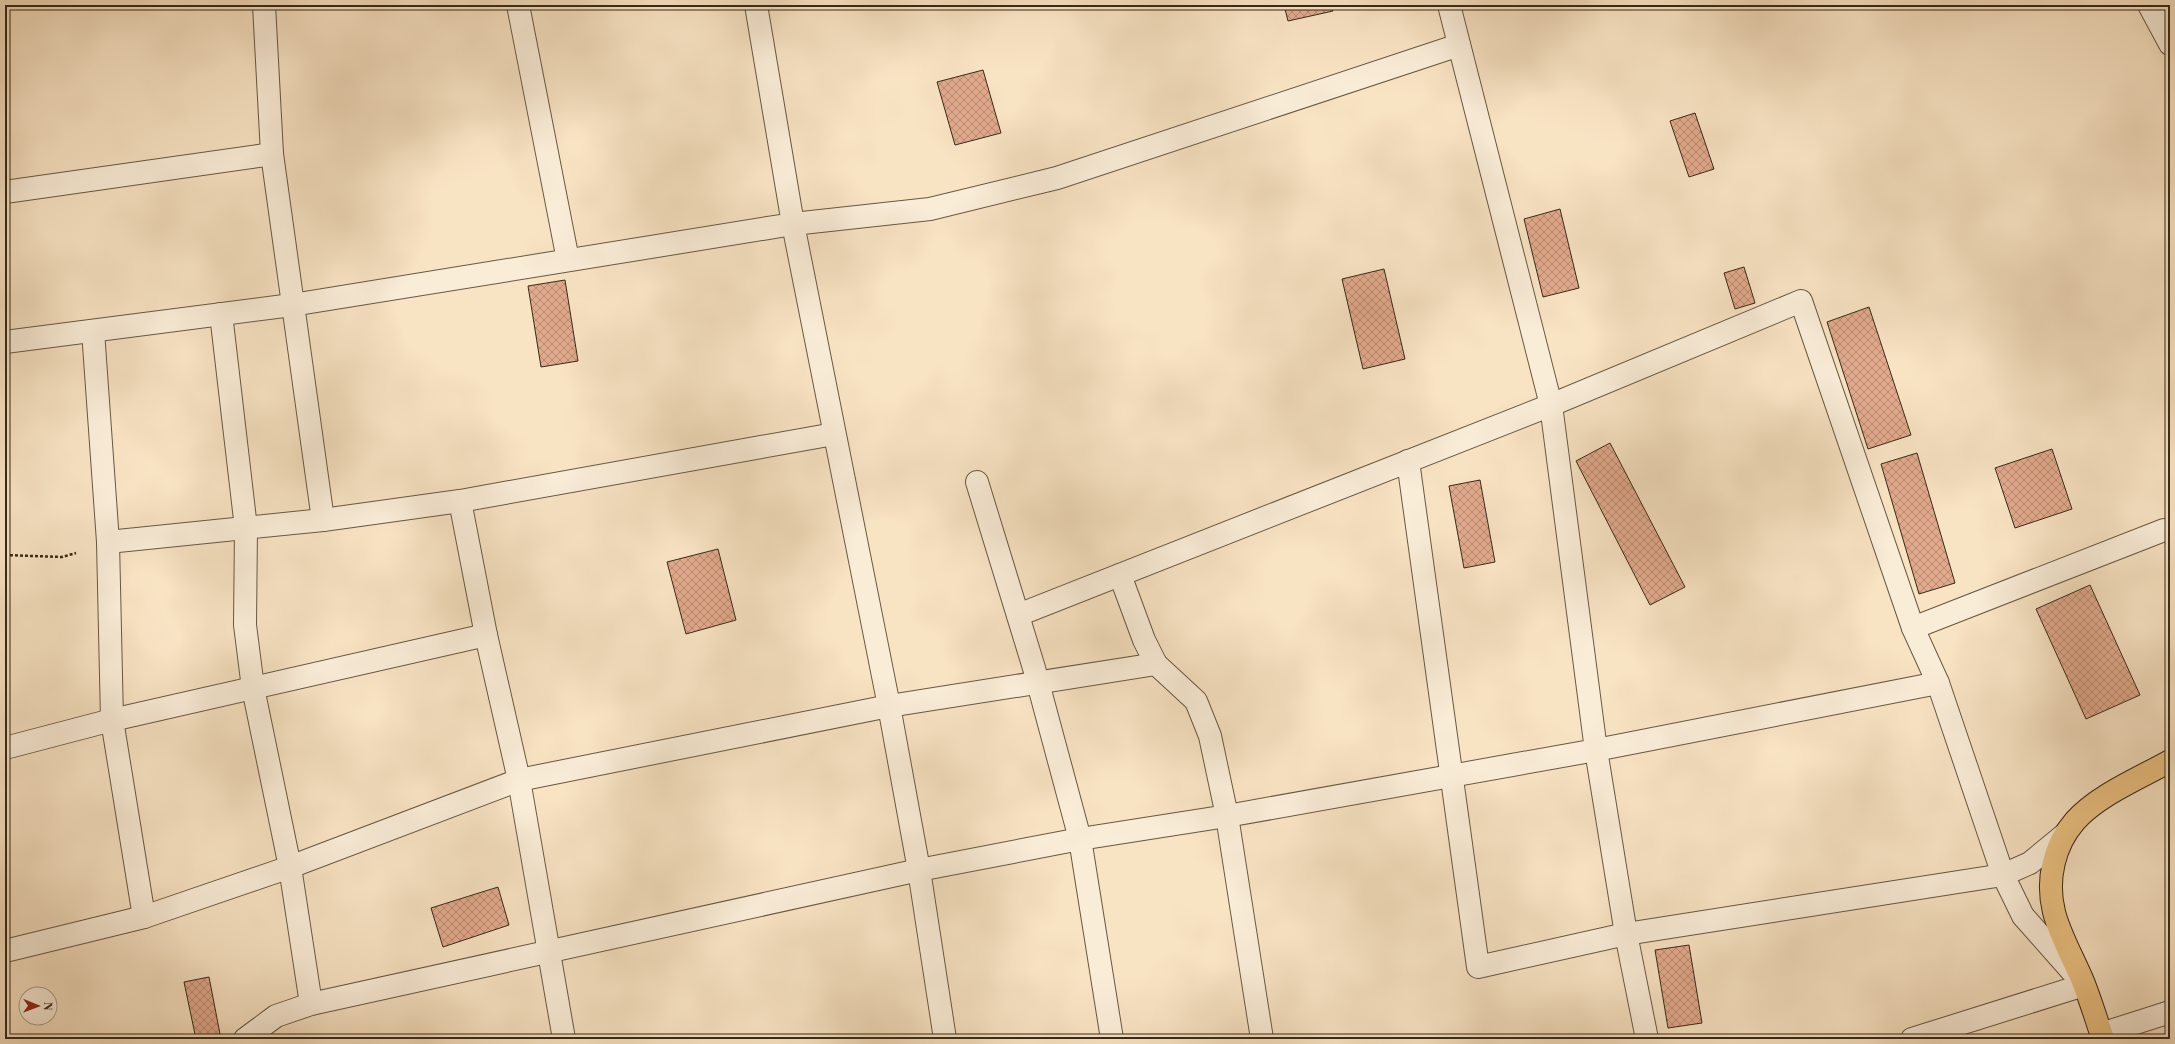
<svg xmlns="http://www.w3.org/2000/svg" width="2175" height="1044" font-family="'Libre Bodoni',serif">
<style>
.building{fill:url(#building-cross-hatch);stroke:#372917}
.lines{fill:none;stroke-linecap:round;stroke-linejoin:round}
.street-casing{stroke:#675842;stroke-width:24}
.primary-casing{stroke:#372917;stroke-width:24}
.path{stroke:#372917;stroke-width:2.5;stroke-dasharray:3 2;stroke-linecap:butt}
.street{stroke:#faedd8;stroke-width:22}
.primary{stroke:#ecc282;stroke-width:22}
</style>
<defs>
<pattern id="building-cross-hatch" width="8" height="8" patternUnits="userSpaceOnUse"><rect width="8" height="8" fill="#e2aa8d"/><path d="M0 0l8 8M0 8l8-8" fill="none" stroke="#b88a72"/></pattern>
</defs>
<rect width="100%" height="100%" fill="#f8e3c3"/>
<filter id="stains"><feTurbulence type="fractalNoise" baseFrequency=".005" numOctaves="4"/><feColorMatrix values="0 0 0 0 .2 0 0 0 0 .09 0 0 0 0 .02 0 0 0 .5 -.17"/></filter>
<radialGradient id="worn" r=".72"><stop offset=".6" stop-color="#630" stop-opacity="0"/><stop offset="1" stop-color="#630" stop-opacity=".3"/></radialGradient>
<g class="building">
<polygon points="1284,5 1331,5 1333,11 1288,21"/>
<polygon points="983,70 1001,133 955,145 937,82"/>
<polygon points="1695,113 1714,169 1689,177 1670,121"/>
<polygon points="1560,209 1579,288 1543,297 1524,219"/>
<polygon points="1744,267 1755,303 1735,309 1724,273"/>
<polygon points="1384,269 1405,359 1363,369 1342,279"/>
<polygon points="565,280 578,361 541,367 528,286"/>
<polygon points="1869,307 1911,435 1868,449 1827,322"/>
<polygon points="1610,443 1685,587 1650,605 1576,461"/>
<polygon points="2052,449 2072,509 2015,528 1995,468"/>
<polygon points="1917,453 1955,583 1919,594 1881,464"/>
<polygon points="1480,480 1495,562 1464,568 1449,486"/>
<polygon points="718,549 736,620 686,634 667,562"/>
<polygon points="2090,585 2140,695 2086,719 2036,609"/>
<polygon points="498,887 509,925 443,947 431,908"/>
<polygon points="1689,945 1702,1023 1668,1028 1655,950"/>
<polygon points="209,977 220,1034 196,1039 184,982"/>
</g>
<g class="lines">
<defs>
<g id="street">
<polyline points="264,5 272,154 323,520"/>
<polyline points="518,5 568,260"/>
<polyline points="756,5 793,224 889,706 919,870 945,1039"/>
<polyline points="1449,5 1551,405 1596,750 1626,934 1647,1039"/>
<polyline points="2149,5 2170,44"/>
<polyline points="5,192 272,154"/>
<polyline points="221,314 246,528 245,625 253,688 290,867 311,1004"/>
<polyline points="93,331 108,542 112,720 144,917"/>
<polyline points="5,342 292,305 793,224 930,209 1057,178 1459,45"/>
<polyline points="1408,461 1478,967 1626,934 2003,875 2030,863 2064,835"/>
<polyline points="977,482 1034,668 1080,839 1112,1039"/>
<polyline points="460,501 486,635 519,780 564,1039"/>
<polyline points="108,542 323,520 460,501 834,434"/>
<polyline points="1120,575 1144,640 1156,664 1196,701 1210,736 1227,816 1262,1039"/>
<polyline points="1018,615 1551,405 1801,301 1913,628 1938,683 2003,875 2023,916 2084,985 1912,1039"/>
<polyline points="1913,628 2164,530"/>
<polyline points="5,748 112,720 486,635"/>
<polyline points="5,951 144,917 290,867 519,780 889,706 1156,664"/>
<polyline points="2101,1034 2170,1012"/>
<polyline points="245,1039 276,1016 311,1004 919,870 1080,839 1227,816 1596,750 1938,683"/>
</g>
<path id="primary" d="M 2103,1039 C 2096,1019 2090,998 2082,979 C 2073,958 2059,933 2054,912 C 2046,880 2054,845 2075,821 C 2098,795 2140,778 2170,761"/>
</defs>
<use href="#street" class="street-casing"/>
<use href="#primary" class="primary-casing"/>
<polyline class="path" points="5,555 62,557 76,553"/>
<use href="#street" class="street"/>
<use href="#primary" class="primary"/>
</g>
<rect width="2175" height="1044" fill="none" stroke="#f8e3c3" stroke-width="20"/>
<rect x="6" y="6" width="2163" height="1032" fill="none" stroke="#372917" stroke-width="2"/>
<rect x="10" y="10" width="2155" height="1024" fill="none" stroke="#372917"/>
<g transform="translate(38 1006) rotate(91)"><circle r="19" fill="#faedd8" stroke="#ac9f8b"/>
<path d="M0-3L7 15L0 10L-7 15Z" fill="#8f2418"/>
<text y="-6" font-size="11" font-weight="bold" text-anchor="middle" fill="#372917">N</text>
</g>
<rect width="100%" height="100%" filter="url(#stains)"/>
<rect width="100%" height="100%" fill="url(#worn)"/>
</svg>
